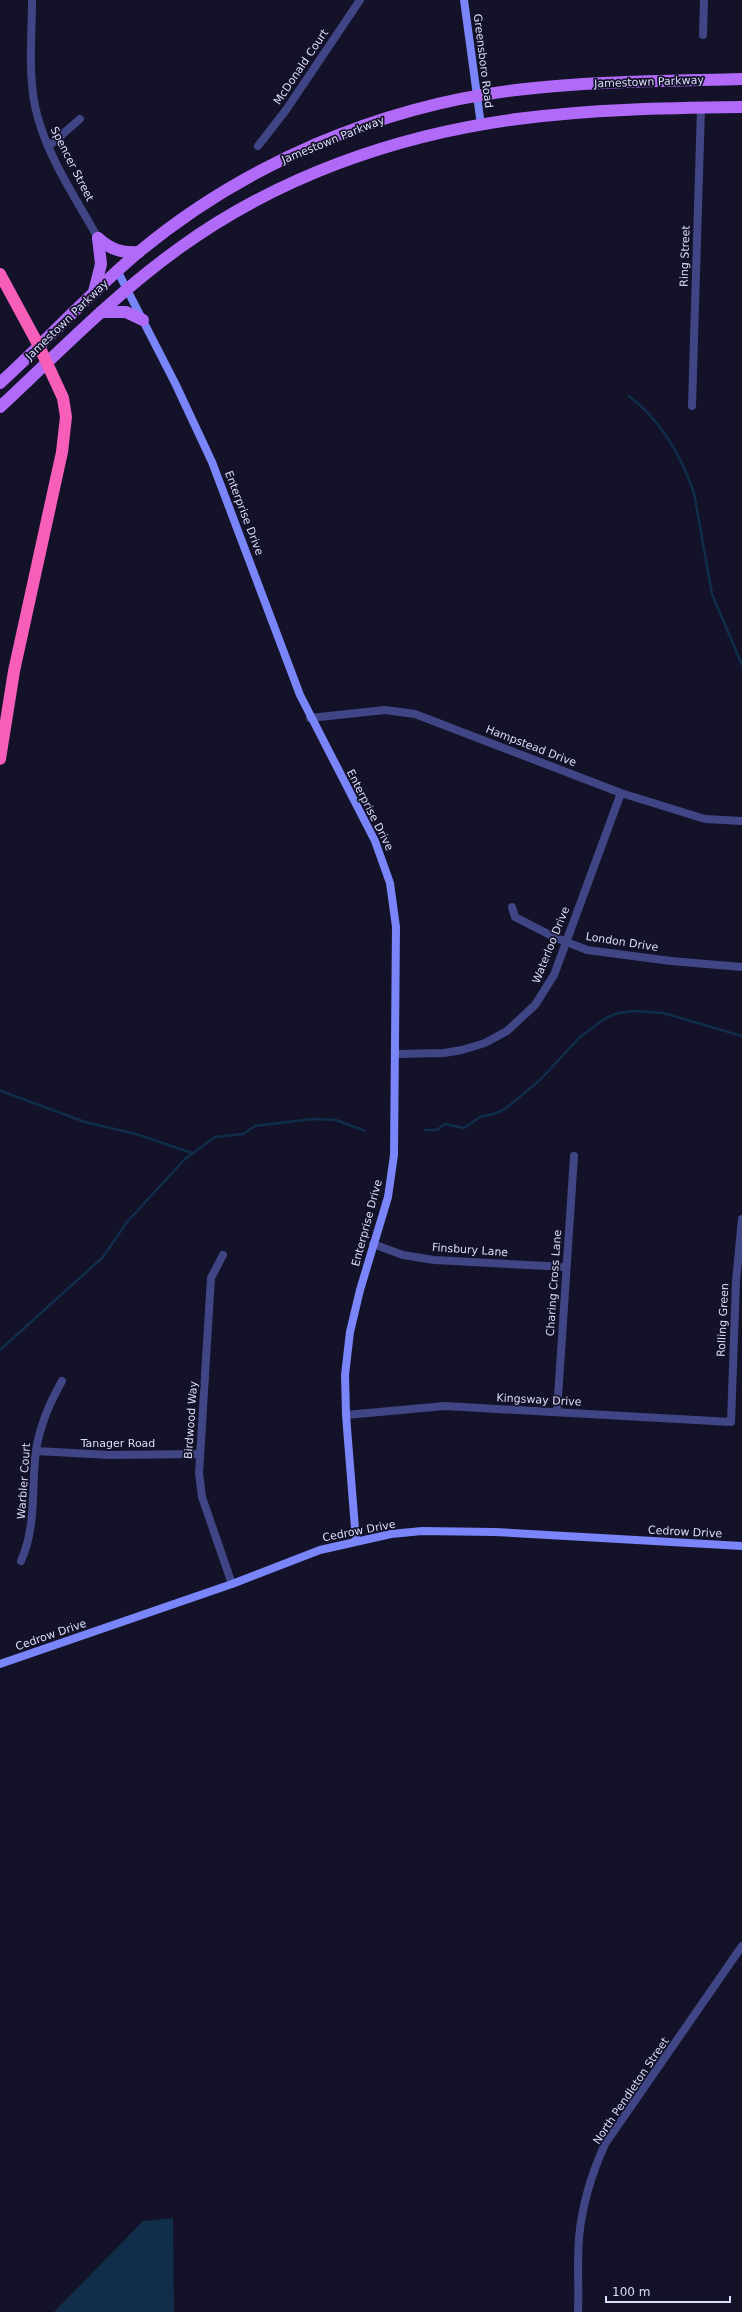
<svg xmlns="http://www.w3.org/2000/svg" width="742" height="2312" font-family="'DejaVu Sans',sans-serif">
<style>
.water{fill:#102d4a}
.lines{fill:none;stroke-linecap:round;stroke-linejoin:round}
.stream{stroke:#102d4a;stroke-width:2.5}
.street{stroke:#404685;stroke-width:8}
.secondary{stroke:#7985f8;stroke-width:8}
.primary{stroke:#b06af7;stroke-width:12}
.highway{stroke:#f65eba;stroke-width:12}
.labels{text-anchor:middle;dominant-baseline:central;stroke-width:3.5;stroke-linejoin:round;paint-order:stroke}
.street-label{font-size:11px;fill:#dcddfd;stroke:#131229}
</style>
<rect width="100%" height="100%" fill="#131229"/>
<polygon class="water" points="173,2218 174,2312 54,2312 143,2221"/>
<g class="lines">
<g class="stream">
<path d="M 629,396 C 661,420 681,456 694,493 L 712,594 L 742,665"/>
<polyline points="1,1091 85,1122 136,1134 192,1153"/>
<polyline points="425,1130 437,1130 445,1124 464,1128 480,1117 494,1114 505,1109 540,1080 579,1038 604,1019 618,1013 634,1011 663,1013 742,1036"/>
<polyline points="0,1350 103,1257 127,1222 185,1159 215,1137 243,1134 255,1126 312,1119 336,1120 365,1131"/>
</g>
<g class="street">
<path d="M 32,0 C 32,38 27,81 38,118 C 50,161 77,200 98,238"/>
<polyline points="703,35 704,0"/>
<polyline points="49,146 80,119"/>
<polyline points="258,146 286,110 360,0"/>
<polyline points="692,406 701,108"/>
<polyline points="310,718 385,710 415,714 621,793 705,819 742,821"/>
<polyline points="512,907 515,917 554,937 587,950 671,961 742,967"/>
<polyline points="396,1054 444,1053 462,1050 485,1043 507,1031 535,1005 554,975 621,793"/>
<polyline points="373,1244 403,1255 434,1260 566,1267"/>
<polyline points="223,1255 211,1278 199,1473 202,1497 232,1584"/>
<polyline points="557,1412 574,1156"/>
<polyline points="346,1415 445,1406 731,1422 736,1281 742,1219"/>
<polyline points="36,1451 110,1455 200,1454"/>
<path d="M 21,1561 C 37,1525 31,1488 36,1450 C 40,1425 50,1402 62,1381"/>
<path d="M 578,2312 C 579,2288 577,2263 579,2238 C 582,2204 591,2175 605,2144 L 742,1946"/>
</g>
<g class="secondary">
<polyline points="464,0 481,125"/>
<polyline points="118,272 175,383 212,462 300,695 375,841 390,883 396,927 394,1155 388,1197 360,1290 350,1332 345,1375 346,1415 356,1541"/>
<polyline points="0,1664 232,1584 320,1550 391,1534 422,1531 495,1532 742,1546"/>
</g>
<g class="primary">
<path d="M 98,238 C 111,250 122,253 139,252"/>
<polyline points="94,292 101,264 98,238"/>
<polyline points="101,312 126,312 143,320"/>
<path d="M 0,383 C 47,340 91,292 140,251 C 245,164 381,106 516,90 C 591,81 667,81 742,79"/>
<path d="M 0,407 C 58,353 113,296 178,249 C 277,177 396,135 517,119 C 591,109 667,108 742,107"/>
</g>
<polyline class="highway" points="0,274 39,346 63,398 66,417 62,452 14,671 0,759"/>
</g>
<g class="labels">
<g class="street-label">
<text transform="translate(483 61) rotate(83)">Greensboro Road</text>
<text transform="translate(301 67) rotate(-56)">McDonald Court</text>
<text transform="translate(649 82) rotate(-2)">Jamestown Parkway</text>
<text transform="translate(333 140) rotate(-22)">Jamestown Parkway</text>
<text transform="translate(72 164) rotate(63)">Spencer Street</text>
<text transform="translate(685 256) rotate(-88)">Ring Street</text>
<text transform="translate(67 320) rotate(-44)">Jamestown Parkway</text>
<text transform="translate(244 513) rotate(69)">Enterprise Drive</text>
<text transform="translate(531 746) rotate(21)">Hampstead Drive</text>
<text transform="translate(370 810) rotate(63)">Enterprise Drive</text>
<text transform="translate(622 942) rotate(9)">London Drive</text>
<text transform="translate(551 945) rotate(-68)">Waterloo Drive</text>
<text transform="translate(367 1223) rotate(-75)">Enterprise Drive</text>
<text transform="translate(470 1250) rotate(4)">Finsbury Lane</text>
<text transform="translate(554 1283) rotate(-86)">Charing Cross Lane</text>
<text transform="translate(723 1320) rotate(-87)">Rolling Green</text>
<text transform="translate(539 1400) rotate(3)">Kingsway Drive</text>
<text transform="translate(191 1420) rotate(-86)">Birdwood Way</text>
<text x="118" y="1443">Tanager Road</text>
<text transform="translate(24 1481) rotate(-86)">Warbler Court</text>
<text transform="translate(359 1531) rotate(-11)">Cedrow Drive</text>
<text transform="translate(685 1532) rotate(3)">Cedrow Drive</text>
<text transform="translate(51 1635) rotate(-19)">Cedrow Drive</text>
<text transform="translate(631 2091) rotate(-56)">North Pendleton Street</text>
</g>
</g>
<path d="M606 2296v6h124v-6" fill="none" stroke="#dcddfd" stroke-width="2"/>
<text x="612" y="2296" font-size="12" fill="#dcddfd" stroke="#131229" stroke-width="3" paint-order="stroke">100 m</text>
</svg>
